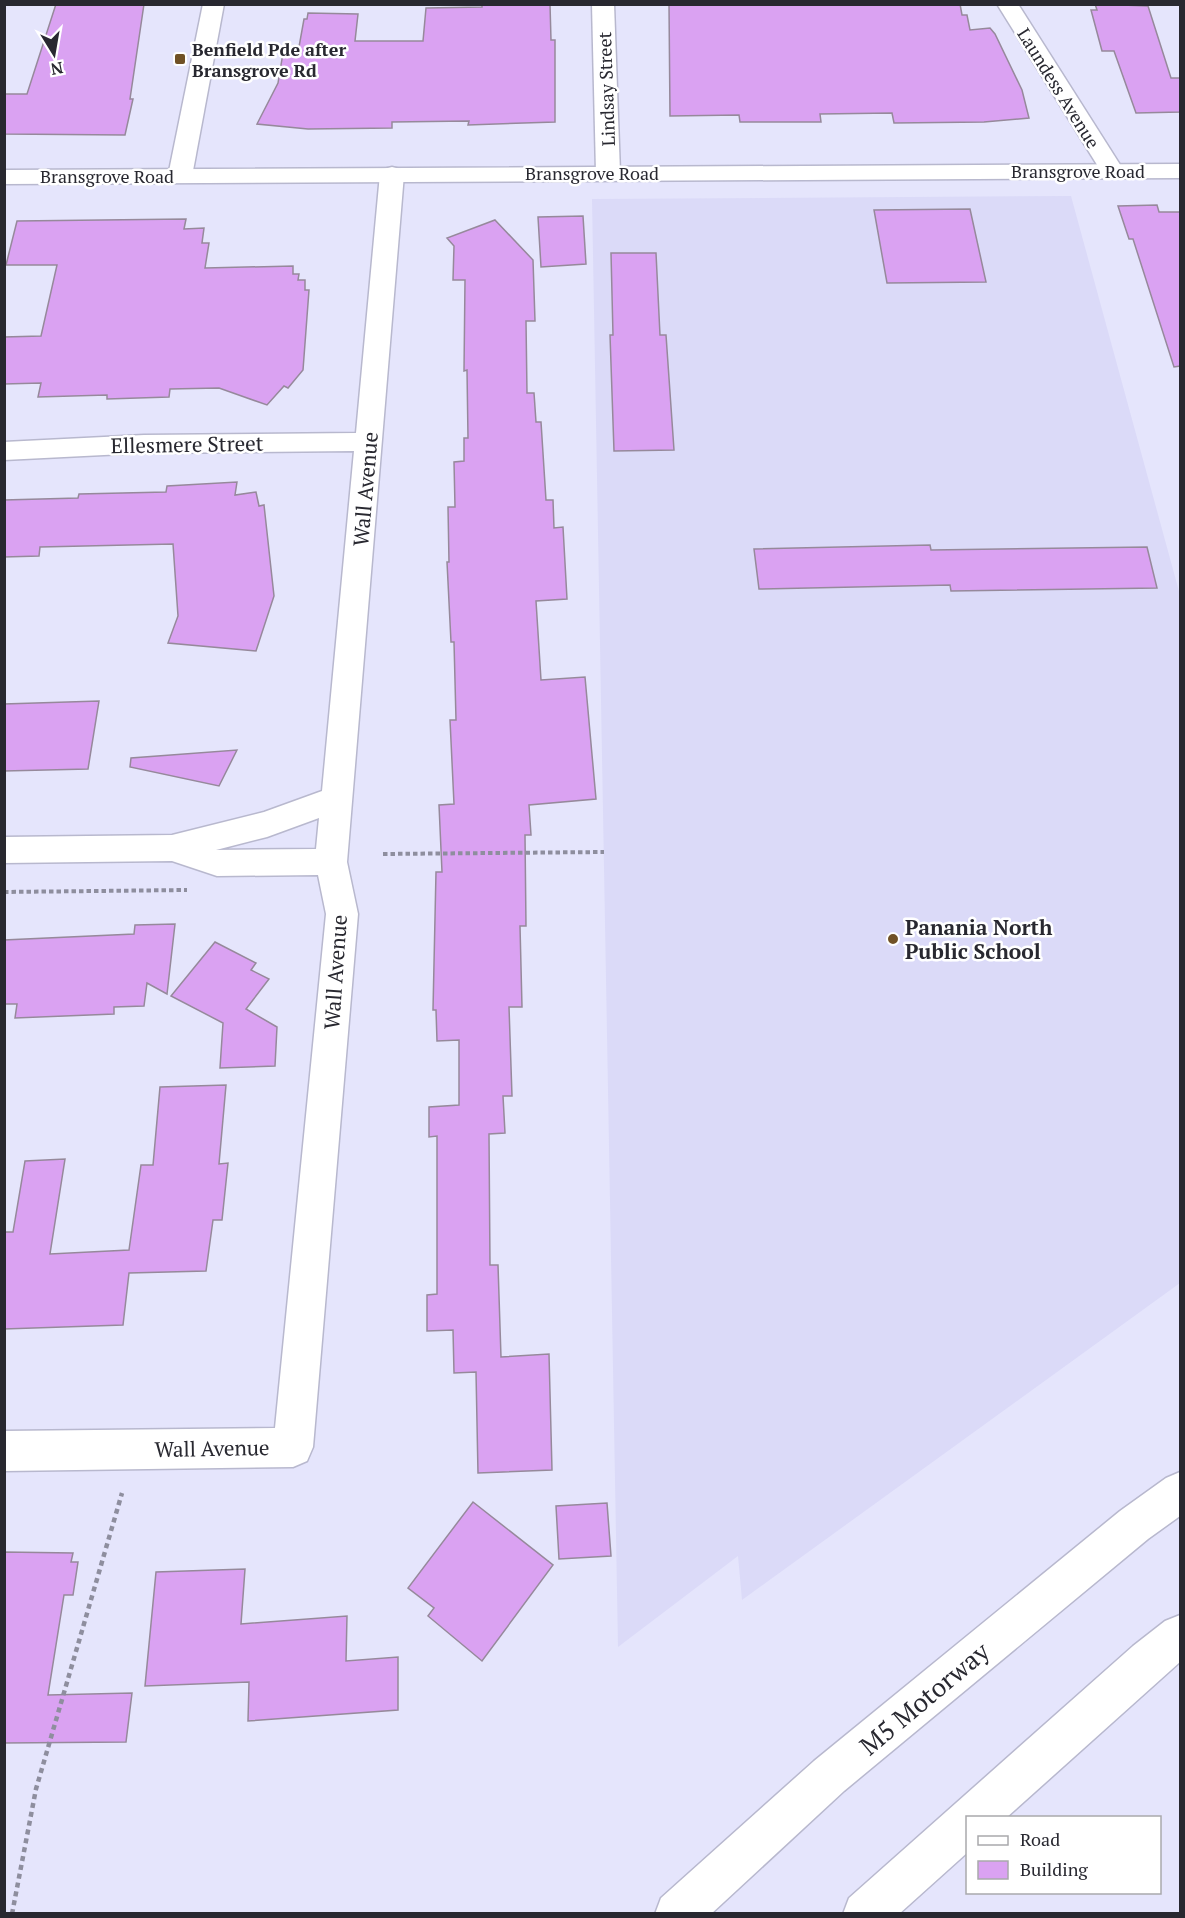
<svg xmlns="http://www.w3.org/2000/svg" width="1185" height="1918" font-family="'PT Serif',serif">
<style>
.built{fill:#dbdaf8}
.building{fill:#daa2f2;stroke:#96899b;stroke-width:1.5}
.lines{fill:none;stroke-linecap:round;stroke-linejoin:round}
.minor-casing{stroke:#b8b8ce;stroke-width:3}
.major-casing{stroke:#b8b8ce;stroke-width:3}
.highway-casing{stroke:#b8b8ce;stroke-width:3}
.path-far1{stroke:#8e8e9e;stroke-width:4;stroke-dasharray:4.5 3;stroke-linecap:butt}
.path{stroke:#8e8e9e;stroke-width:4.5;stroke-dasharray:5 4;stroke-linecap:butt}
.minor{fill:#fff;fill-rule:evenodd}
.major{fill:#fff;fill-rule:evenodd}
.highway{fill:#fff;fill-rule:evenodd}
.poi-dot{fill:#705126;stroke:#fff;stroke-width:2}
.labels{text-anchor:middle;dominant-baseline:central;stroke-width:5;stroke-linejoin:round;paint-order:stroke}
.far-poi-label{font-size:18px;font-weight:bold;fill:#282830;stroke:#fff;text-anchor:start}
.far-street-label{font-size:18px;fill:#282830;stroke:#fff}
.street-label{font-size:21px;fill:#282830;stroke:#fff}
.poi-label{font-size:21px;font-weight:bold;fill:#282830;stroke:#fff;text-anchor:start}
.near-street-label{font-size:26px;fill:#282830;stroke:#fff}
</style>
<rect width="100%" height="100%" fill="#e5e5fc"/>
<polygon class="built" points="1071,196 1180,595 1180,1283 742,1600 738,1556 618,1647 592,199"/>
<g class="building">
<polygon points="56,4 144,4 130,99 133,99 125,135 4,134 4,94 27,94"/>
<polygon points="482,4 550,4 551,40 555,40 555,122 468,125 469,121 392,122 392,128 308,129 257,124 278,83 283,53 288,53 289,47 299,47 304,19 307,19 308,13 358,14 355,41 423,41 426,8 482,7"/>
<polygon points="669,4 960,4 962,15 967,15 970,30 990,28 995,34 1022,90 1029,118 984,122 894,123 892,113 820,114 821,122 740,122 739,115 670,116"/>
<polygon points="1095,4 1148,6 1171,78 1180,78 1180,112 1136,113 1114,51 1102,51 1091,10 1097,10"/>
<polygon points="1157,205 1159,212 1180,212 1180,366 1174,367 1133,239 1129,239 1118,206"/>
<polygon points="970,209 986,282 887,283 874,210"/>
<polygon points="583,216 586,264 541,267 538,217"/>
<polygon points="186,219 184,229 204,228 202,243 209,243 205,268 293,266 293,274 299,274 298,280 305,280 305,290 309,290 303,370 288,388 284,386 267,405 219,388 170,389 169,397 107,399 107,395 38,397 41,383 4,384 4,337 41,336 57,265 6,265 17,221"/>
<polygon points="495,220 533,260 535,321 526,321 527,393 534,393 536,422 541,422 546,500 553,500 554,528 563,527 567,599 536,601 541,680 585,677 596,799 529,805 531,835 525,835 526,926 520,926 522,1007 509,1007 512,1096 503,1096 505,1133 489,1134 490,1265 498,1265 501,1357 549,1354 552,1470 478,1473 476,1372 454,1373 453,1330 427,1331 427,1295 437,1294 437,1136 429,1137 429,1107 459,1105 459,1040 437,1041 436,1010 433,1010 436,872 442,872 439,805 454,804 450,720 456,720 454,642 451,642 447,562 449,562 448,507 455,507 454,462 464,461 464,438 468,438 467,370 464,371 465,280 453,280 454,246 447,238"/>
<polygon points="611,253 656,253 660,335 666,335 674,450 614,451 610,335 613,335"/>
<polygon points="237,482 235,495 256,492 259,506 264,505 274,596 256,651 168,643 178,616 173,544 40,547 39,556 4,557 4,500 78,498 79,494 166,492 167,486"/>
<polygon points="930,545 931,550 1147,547 1157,588 951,591 950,585 759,589 754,549"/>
<polygon points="99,701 88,769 4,771 4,704"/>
<polygon points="237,750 219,786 130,767 131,758"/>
<polygon points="175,924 167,994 147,983 144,1006 114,1007 114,1014 15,1018 17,1004 4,1004 4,940 134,934 135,925"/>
<polygon points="215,942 256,963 251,970 269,979 246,1009 277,1027 275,1066 220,1068 223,1023 171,996"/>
<polygon points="226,1085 219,1164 228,1163 222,1220 213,1220 206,1271 129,1273 123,1325 4,1329 4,1232 13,1232 25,1161 65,1159 50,1254 129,1250 141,1165 153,1165 160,1087"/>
<polygon points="473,1502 553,1565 482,1661 428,1616 434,1608 408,1588"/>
<polygon points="607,1503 611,1556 559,1559 556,1506"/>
<polygon points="4,1552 73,1553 71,1562 78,1562 73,1595 64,1595 48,1695 132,1693 126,1742 4,1743"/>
<polygon points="245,1569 241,1624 347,1616 346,1661 398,1657 398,1710 248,1721 249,1682 145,1686 156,1572"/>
</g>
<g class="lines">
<defs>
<g id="minor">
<polygon points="203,4 224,4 192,176 188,181 172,181 168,176"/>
<polygon points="592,4 614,4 620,173 616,178 600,178 596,173"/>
<polygon points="997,4 1018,4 1124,171 1120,176 1104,176"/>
<path d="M 392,167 L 400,169 L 404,174 L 347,862 L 358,914 L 313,1447 L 307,1461 L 293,1467 L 4,1471 L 4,1431 L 275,1428 L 326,914 L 318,875 L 217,876 L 172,861 L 4,863 L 4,837 L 172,835 L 264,812 L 322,791 L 354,451 L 144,453 L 4,460 L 4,442 L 144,435 L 356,433 L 380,174 L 384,169 ZM 319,818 L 316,849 L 216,850 L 267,837 Z"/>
</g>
<polygon id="major" points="1180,164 1180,178 4,184 4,170"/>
<g id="highway">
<polygon points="1180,1472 1180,1516 1148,1539 844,1791 711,1914 655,1914 661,1898 814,1761 1120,1511 1166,1478"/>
<polygon points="1180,1615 1180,1662 1006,1818 968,1818 968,1852 899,1914 843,1914 849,1898 1133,1646 1165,1621"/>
</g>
</defs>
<use href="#minor" class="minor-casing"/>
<use href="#major" class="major-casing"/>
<use href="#highway" class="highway-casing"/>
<g class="path-far1">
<polyline points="383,854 604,852"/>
<polyline points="4,892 187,890"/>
</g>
<polyline class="path" points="12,1914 36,1789 122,1493"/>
<use href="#minor" class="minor"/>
<use href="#major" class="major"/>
<use href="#highway" class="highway"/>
</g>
<g class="poi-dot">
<rect x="174" y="53" width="12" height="12" rx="3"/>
<circle cx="893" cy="939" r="6"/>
</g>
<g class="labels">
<g class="far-poi-label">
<text x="192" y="49">Benfield Pde after<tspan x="192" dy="21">Bransgrove Rd</tspan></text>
</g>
<g class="far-street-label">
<text transform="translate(1059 88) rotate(58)">Laundess Avenue</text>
<text transform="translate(606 89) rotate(-92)">Lindsay Street</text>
<text x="1078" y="171">Bransgrove Road</text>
<text x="592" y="173">Bransgrove Road</text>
<text x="107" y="176">Bransgrove Road</text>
</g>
<g class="street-label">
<text transform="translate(187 444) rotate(-1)">Ellesmere Street</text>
<text transform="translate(365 489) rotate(-85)">Wall Avenue</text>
<text transform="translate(335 972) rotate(-86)">Wall Avenue</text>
<text transform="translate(212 1448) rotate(-1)">Wall Avenue</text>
</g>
<g class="poi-label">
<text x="905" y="927">Panania North<tspan x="905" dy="24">Public School</tspan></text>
</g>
<g class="near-street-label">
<text transform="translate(924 1698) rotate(-40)">M5 Motorway</text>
</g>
</g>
<rect width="1185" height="1918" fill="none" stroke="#282830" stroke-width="12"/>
<rect x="966" y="1816" width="195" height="78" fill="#ffffff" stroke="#a9a9ac" stroke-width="1.5"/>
<rect x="978" y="1836" width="30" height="9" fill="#ffffff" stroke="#a9a9ac" stroke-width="1.5"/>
<text x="1020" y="1846" font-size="18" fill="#282830">Road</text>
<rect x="978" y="1861" width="30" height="18" fill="#daa2f2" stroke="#a9a9ac" stroke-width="1.5"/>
<text x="1020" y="1876" font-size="18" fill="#282830">Building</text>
<g transform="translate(54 54) rotate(169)" stroke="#ffffff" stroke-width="4.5" paint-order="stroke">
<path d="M0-4.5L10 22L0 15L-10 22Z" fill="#282830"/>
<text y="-9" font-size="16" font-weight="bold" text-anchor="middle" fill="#282830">N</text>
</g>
</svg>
